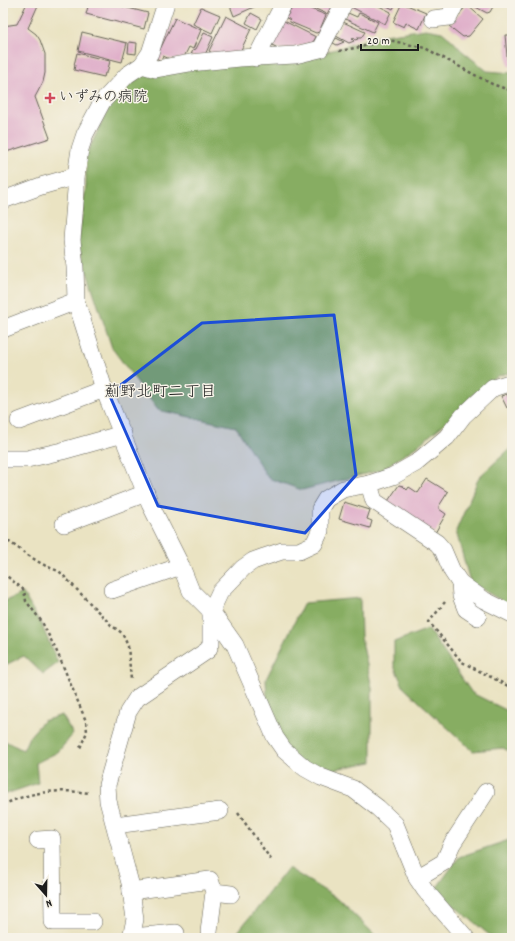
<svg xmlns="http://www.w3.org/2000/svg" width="515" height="941" font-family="Dekko,'Klee One',sans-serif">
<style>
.forest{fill:#87ad62;stroke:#52643f}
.building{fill:#e0b0ca}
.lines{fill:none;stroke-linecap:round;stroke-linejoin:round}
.minor-casing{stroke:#646256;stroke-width:18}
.path{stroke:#646256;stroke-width:2.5;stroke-dasharray:3 3;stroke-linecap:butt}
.minor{stroke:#fff;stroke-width:17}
.marked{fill:#1d4ed8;fill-opacity:0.2;stroke:#1d4ed8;stroke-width:3;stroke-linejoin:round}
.poi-dot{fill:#d1495b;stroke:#f7f3e8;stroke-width:1.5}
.labels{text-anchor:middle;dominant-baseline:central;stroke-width:3;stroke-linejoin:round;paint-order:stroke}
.poi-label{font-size:15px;fill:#1c1c1c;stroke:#f7f3e8;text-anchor:start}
.neighbourhood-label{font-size:16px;fill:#1c1c1c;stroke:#f7f3e8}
</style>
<rect width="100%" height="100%" fill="#f7f3e8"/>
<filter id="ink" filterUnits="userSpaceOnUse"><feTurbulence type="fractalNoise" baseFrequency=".025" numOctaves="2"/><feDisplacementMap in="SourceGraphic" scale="8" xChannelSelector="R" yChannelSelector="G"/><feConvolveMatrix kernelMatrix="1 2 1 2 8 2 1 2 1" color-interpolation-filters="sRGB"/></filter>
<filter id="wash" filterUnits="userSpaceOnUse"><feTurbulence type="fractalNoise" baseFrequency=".012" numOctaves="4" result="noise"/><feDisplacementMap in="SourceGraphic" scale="16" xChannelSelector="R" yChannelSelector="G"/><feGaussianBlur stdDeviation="0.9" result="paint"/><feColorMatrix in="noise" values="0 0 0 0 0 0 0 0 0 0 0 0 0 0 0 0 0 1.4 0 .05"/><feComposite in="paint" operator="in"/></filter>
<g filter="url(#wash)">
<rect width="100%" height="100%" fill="#eae3c2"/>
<g class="forest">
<polygon points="426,29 442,32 453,41 461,50 487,71 512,73 512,372 498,376 472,396 444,424 416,447 381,470 302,490 268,478 236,427 158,410 112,348 78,245 86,186 86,155 113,99 139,76 172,69 320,54 378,36"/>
<polygon points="512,447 512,607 470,582 456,531 479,477"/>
<polygon points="23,593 42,626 58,663 43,674 24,656 3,666 3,602"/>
<polygon points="360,598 361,637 372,688 372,762 314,773 269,744 266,679 304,603"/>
<polygon points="428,629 472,693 512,713 512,753 503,748 473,751 404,688 394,666 394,642"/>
<polygon points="62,715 73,734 58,752 36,763 38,783 3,795 3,740 23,750 29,737 43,721"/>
<polygon points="512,835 512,938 493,938 435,890 459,857 509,840"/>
<polygon points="288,868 338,899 378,938 236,938 237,933"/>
</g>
<g id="blocks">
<g class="building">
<polygon points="27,3 39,3 28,28 36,34 40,40 45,54 45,73 43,82 35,97 50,138 3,153 3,26 17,24"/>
<polygon points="89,3 108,3 148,13 144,29 86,14"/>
<polygon points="229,3 263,3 234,16"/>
<polygon points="295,3 326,15 319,32 316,33 290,22 289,19 286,18"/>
<polygon points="300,3 333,3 327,14 309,6"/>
<polygon points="353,3 357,5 358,3 373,3 391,12 385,24 351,7"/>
<polygon points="381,3 396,3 393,9"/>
<polygon points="402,3 426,13 419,29 406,23 404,27 393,22"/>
<polygon points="468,3 495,3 490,12 487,13"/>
<polygon points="467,5 483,19 469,36 463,37 449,26"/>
<polygon points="201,7 220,15 212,33 193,24"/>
<polygon points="251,13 262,19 257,29 246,23"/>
<polygon points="348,13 357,17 359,13 378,22 373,32 345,19"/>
<polygon points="226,16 251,29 240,52 216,55 209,51"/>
<polygon points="175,18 201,30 193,49 189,47 183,59 170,59 163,56 161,61 156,58"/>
<polygon points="282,20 316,37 313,42 289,49 280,49 270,44"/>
<polygon points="343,22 365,32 361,38 357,38 358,39 355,40 354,38 352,39 354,41 349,43 336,36"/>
<polygon points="82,32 127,43 122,62 78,51"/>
<polygon points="204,33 213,37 205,55 190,57 193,50 196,49"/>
<polygon points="505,35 512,35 512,66 508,66"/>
<polygon points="336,38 344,42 337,45 333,43"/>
<polygon points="129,42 137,43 136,54 128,53"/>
<polygon points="77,53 110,61 107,73 105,73 104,77 74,70 75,65 74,65"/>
<polygon points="507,394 512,406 507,408 501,396"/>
<polygon points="427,479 448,492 439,506 439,509 446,514 435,533 386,504 399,485 403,486 407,490 409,487 418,493"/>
<polygon points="344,502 370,510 367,519 372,521 370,528 339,519"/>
</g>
</g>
</g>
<g filter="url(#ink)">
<use href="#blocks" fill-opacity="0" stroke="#646256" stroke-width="1"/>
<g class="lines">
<defs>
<g id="minor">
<polyline points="166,3 150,53 142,65 127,75 102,102 85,134 80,149 76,176 76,190 72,240 75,267 76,301 104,389 150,504 181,566 191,591 211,611 235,645 275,737 284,750 305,768 321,777 353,789 378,808 395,824 417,878 425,890 466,938"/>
<polyline points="433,19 449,17 456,3"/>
<polyline points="256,58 284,3"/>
<polyline points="142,65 156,69 190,63 240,58 295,55 320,49 344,3"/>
<polyline points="3,200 41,186 76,176"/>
<polyline points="3,329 76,301"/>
<polyline points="19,421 104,389"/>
<polyline points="3,459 27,459 62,451 123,434"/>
<polyline points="369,484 374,501 437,543 443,550 452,571 460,583 484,600 512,614"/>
<polyline points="64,524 146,493"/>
<polyline points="460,583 461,596 466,609 478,617"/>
<polyline points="112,590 181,566"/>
<polyline points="115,825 220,811"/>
<polyline points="38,840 52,839 53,922 93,922"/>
<polyline points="417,878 444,862 452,844 486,792"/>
<polyline points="131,891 210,880 214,892 209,932"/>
<polyline points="214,892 231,894"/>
<polyline points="132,937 176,933"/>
<polyline points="131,938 135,919 130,883 108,801 107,785 128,712 137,698 208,650 211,643 211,611 220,592 243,568 253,561 264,557 282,551 299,551 314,544 320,531 320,509 326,499 343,489 369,484 393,476 416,463 447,437 463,416 493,388 512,382"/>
</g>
</defs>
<use href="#minor" class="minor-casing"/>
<g class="path">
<polyline points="339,51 361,47 384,40 393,41 425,48 473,74 492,84 512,91"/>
<path d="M 3,538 C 21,549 38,565 59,571 L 112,626 L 122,633 L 128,646 L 131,680"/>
<polyline points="3,573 24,590 26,601 42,622 58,654 86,721 87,732 80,748"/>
<polyline points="445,602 429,622 462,662 512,688"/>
<path d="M 3,805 C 31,791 59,789 89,793"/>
<polyline points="238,813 272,861"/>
</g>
<use href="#minor" class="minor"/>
</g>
</g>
<path class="marked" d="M 334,315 L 356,475 L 305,533 L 158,506 L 109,394 L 202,323 Z"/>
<path class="poi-dot" d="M48 92h4v4h4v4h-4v4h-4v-4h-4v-4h4z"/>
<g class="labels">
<g class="poi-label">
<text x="59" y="98">いずみの病院</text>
</g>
<g class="neighbourhood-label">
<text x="160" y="392">薊野北町二丁目</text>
</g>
</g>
<rect width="515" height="941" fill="none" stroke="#f7f3e8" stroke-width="16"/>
<g transform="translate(46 895) rotate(160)" stroke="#f7f3e8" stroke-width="3" paint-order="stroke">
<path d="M0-3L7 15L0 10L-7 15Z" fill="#1c1c1c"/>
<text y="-6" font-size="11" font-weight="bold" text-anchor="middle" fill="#1c1c1c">N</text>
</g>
<path d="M361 44v6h57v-6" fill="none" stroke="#1c1c1c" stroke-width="2"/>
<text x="367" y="44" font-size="12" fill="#1c1c1c" stroke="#f7f3e8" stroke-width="3" paint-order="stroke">20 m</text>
</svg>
